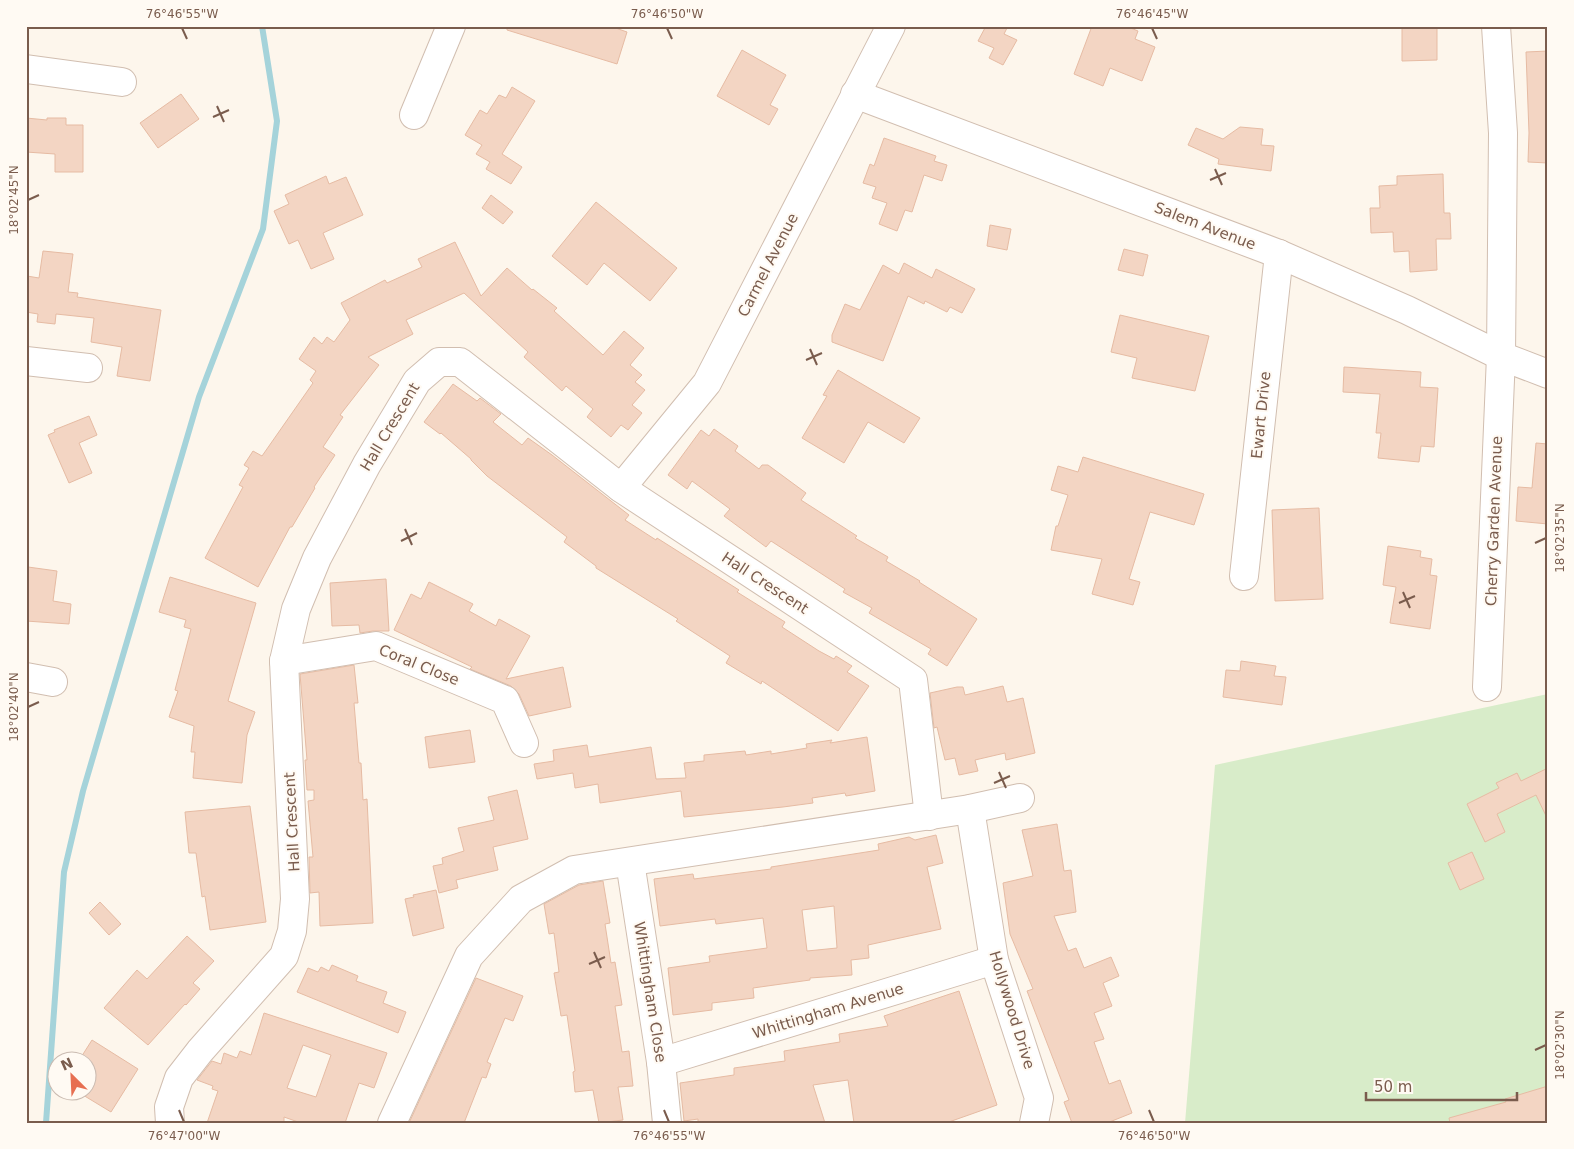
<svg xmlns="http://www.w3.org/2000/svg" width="1574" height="1149" font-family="'DejaVu Sans',sans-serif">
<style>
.green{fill:#d8ecc9}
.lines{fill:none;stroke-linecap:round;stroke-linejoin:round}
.stream{stroke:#a5d3da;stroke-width:6}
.building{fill:#f3d5c3;stroke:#e6bba3;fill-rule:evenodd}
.minor-casing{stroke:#d1beb0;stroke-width:30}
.minor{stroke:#fff;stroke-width:28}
.ticks{fill:none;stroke:#7a5c4d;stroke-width:2}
.labels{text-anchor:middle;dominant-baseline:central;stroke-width:4;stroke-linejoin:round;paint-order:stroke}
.street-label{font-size:15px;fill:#7a5c4d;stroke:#fffaf3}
.neatline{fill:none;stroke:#7a5c4d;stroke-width:2}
.ticks-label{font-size:12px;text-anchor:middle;fill:#7a5c4d}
</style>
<rect width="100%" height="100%" fill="#fdf6ec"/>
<polygon class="green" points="1548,694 1548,1123 1185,1123 1215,765"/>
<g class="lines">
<polyline class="stream" points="46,1123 64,872 83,791 199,397 263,229 277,121 262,26"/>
</g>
<g class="building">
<polygon points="507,26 610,26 627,32 617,64 507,30"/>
<polygon points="986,26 1008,26 1004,34 1017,40 1003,65 989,58 994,48 978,41"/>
<polygon points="1092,26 1126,26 1138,31 1135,39 1155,47 1142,81 1110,68 1103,86 1074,74"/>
<polygon points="1402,26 1437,26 1437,60 1402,61"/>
<polygon points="742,50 786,75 770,105 778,109 769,125 717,96"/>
<polygon points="1548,51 1548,163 1528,162 1529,133 1526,52"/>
<polygon points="512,87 535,101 502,154 522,167 511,184 486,169 490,162 476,154 482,145 465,135 480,110 487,114 499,95 506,98"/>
<polygon points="181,94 199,119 158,148 140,123"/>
<polygon points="26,118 47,120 47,118 66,118 66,125 83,125 83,172 55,172 55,154 26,152"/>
<polygon points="1240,127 1263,129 1261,145 1274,146 1271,171 1218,164 1219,159 1188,145 1196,128 1223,139"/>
<polygon points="884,138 936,156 934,161 947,165 942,181 924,175 912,212 905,210 897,231 879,224 887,203 872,198 876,187 863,183 870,164 874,166"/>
<polygon points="1443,174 1444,213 1450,213 1451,239 1436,239 1437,270 1410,272 1409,251 1394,252 1393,232 1371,233 1370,208 1380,208 1379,186 1397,185 1397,176"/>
<polygon points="326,176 329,184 346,177 363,215 323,233 334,259 311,269 298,240 289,244 274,211 289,204 285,195"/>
<polygon points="491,195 513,212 503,224 482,208"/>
<polygon points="596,202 677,268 650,301 604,263 587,285 552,256"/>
<polygon points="990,225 1011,229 1007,250 987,246"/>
<polygon points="455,242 481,296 507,268 532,290 533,289 557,308 554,311 603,355 624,331 644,348 630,365 642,375 635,382 645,390 632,405 642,413 628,430 621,425 611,437 587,417 593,409 566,386 562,391 524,357 528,352 464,293 406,320 413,334 368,357 379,365 340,415 343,417 323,447 335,455 314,487 315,488 292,527 290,527 258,587 205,558 243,487 239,485 249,468 244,465 253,451 262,456 313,383 310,380 316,371 299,359 314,337 322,344 327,337 334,342 350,320 341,303 385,280 387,283 422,267 418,259"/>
<polygon points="1124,249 1148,255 1143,276 1118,270"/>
<polygon points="43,251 73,254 68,292 78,293 77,297 161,310 150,381 117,376 122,347 91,342 94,318 56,314 55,324 37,322 38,314 26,312 27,276 39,278"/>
<polygon points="904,263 932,278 936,269 975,289 962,313 950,307 947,312 925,301 924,304 908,296 883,361 832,342 832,335 845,304 860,310 883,265 899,274"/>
<polygon points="1120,315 1209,336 1195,391 1132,378 1137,358 1111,352"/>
<polygon points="1344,367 1421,372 1420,387 1438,388 1434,447 1421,446 1419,462 1378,458 1381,433 1376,433 1380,394 1343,392"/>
<polygon points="838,370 920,418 904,443 868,422 844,463 802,438 827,396 823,395"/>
<polygon points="453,384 477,401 480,398 501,414 493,422 522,445 528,438 552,455 629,515 625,520 656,540 657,538 739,590 737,592 785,622 782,627 819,651 834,659 836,656 852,666 847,672 869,686 838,731 762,681 761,684 726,663 730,656 676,621 678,619 596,568 596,566 564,542 567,537 487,476 471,460 471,459 441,433 440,434 424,422"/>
<polygon points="89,416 97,435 79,443 92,473 69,483 48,435 55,432 54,430"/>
<polygon points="714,429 738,446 735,451 759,469 762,465 768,465 806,493 801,500 857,536 855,538 888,557 886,561 920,581 919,582 977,619 947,666 928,654 931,649 869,613 872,608 843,592 845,589 771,541 766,547 724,516 730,509 692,481 687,489 668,475 701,430 709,436"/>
<polygon points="1536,443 1548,444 1548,524 1516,521 1518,487 1532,488"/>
<polygon points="1083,457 1204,494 1194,525 1150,512 1129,579 1140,582 1133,605 1092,594 1102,559 1051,550 1056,526 1058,526 1068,495 1051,490 1058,466 1078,472"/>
<polygon points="1319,508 1323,599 1275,601 1272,510"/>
<polygon points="1388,546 1421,551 1420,557 1432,559 1430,575 1437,576 1430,629 1390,623 1396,587 1383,585"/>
<polygon points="28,567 57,571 53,601 71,604 69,624 26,621"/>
<polygon points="170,577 256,603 228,701 255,712 247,735 242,783 193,778 195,752 191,752 194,726 169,717 178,691 175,690 191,629 184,627 186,620 159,612"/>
<polygon points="386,579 389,631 373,631 360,633 359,625 332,626 330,583"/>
<polygon points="429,582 473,604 469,611 496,626 499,619 530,636 506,679 563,667 571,707 529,716 519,694 511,686 470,669 472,667 394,630 411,594 421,599"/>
<polygon points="1241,661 1276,666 1274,676 1286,677 1282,705 1223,697 1226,670 1240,671"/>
<polygon points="354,665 358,703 354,703 359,763 361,763 363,800 367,799 373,923 320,926 319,892 310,893 309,857 313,857 308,801 314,800 314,790 307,790 305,760 307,760 300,674"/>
<polygon points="1003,686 1007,702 1023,698 1035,753 1006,760 1005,753 975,760 978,771 959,775 955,758 945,760 937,727 934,728 930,693 957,687 963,687 965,695"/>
<polygon points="470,730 475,762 429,768 425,737"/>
<polygon points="867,737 875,791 846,796 845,793 812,798 813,803 783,807 684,817 681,791 600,803 598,784 575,788 573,773 537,779 534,764 554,761 553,750 587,745 589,757 651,747 656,779 686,778 684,763 704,761 704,755 745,751 746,755 771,751 771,754 807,748 806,744 832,740 830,743"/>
<polygon points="1548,768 1548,820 1536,795 1497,814 1505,832 1485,842 1467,804 1499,788 1496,783 1517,773 1521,781"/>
<polygon points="517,790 528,839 493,847 498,870 456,880 458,888 439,893 433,866 443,864 442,858 464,851 458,828 494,820 488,797"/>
<polygon points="250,806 266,922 210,930 205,896 202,897 196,853 189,853 185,812"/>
<polygon points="1057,824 1064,871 1071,870 1076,912 1054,916 1068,951 1076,948 1084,968 1111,957 1119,976 1103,983 1112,1006 1094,1013 1104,1039 1094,1042 1109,1084 1120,1080 1132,1113 1107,1123 1072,1123 1064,1102 1069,1100 1027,991 1033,989 1010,934 1003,883 1033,876 1022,830"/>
<path d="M 936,835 L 943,863 L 927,867 L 941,929 L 868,945 L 869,958 L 851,960 L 852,975 L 810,978 L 810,980 L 753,988 L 754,998 L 712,1003 L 712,1010 L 673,1015 L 668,968 L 710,962 L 709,956 L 767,948 L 763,918 L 716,924 L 715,919 L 660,926 L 654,879 L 693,874 L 694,879 L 771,869 L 771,867 L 879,850 L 878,844 L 909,837 L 915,840 ZM 834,906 L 837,948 L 807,951 L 802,910 Z"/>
<polygon points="1472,852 1484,879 1460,890 1448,863"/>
<polygon points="603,881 610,923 605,924 611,963 615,962 622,1005 615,1006 622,1052 629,1051 633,1086 618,1087 623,1120 599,1123 593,1090 575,1092 573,1072 575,1071 567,1015 561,1016 554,973 559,972 554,933 549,934 544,904 579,885"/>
<polygon points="436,890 444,928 413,936 405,899 414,897 413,895"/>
<polygon points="100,902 121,924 109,935 89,913"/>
<polygon points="187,936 214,961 193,983 200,989 186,1005 185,1004 148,1045 104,1008 137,970 147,979"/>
<polygon points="332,965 358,976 356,981 387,992 383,1003 406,1012 398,1033 297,992 308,968 318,972 321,967 329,971"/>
<polygon points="476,978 523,996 513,1021 505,1018 487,1062 491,1064 486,1078 482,1077 464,1123 409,1123"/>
<polygon points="959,991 997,1105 946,1123 854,1123 848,1080 813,1085 825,1123 698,1123 698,1119 684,1121 680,1083 734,1075 734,1068 785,1061 784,1051 840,1042 839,1034 888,1026 884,1016"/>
<path d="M 264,1013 L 387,1053 L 374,1088 L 359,1083 L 345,1123 L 301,1123 L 284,1117 L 284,1123 L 207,1123 L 218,1091 L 212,1089 L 213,1086 L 197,1080 L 212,1061 L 221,1064 L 224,1053 L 237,1058 L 240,1051 L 251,1055 ZM 303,1045 L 331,1055 L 316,1097 L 287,1088 Z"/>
<polygon points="92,1040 138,1069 111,1112 78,1092 88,1092 88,1062 78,1062"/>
<polygon points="1548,1086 1548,1123 1450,1123 1449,1118 1506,1102 1505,1099"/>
</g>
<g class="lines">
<defs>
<g id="minor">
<polyline points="26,69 122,82"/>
<polyline points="855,94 1279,254 1407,310 1501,356 1548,374"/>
<polyline points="414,115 451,26"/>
<polyline points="26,361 88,368"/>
<polyline points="621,488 707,383 891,26"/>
<polyline points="1244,576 1279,254"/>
<polyline points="284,661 376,646 505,700 524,743"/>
<polyline points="26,677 53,682"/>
<polyline points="1487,687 1501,356 1503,133 1496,26"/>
<polyline points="970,809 994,960 1039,1098 1034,1123"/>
<polyline points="630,862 661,1062 667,1123"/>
<polyline points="661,1062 994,960"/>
<polyline points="170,1123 169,1107 179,1078 200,1051 284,956 292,931 295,899 284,661 296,609 317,558 367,464 417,381 439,362 460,362 621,488 913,680 929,816"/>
<polyline points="392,1123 469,956 521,899 574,870 970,809 1020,798"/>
</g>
</defs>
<use href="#minor" class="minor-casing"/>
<use href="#minor" class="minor"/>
</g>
<path class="ticks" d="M 182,28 L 187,39M 667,28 L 672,39M 1152,28 L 1157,39M 217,106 L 224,122M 213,117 L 229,110M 1215,169 L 1222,185M 1210,180 L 1226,173M 28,200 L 39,195M 810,349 L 817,365M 806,360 L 822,353M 405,529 L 412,545M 401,541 L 417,533M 1535,543 L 1546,538M 1403,592 L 1410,608M 1399,603 L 1415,596M 28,707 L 39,702M 999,772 L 1006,788M 994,783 L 1010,776M 594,952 L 601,968M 589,964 L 605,957M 1535,1050 L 1546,1045M 179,1110 L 184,1122M 664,1110 L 669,1122M 1149,1110 L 1154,1122"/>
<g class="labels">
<g class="street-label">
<text transform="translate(1205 226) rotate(21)">Salem Avenue</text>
<text transform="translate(768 265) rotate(-63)">Carmel Avenue</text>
<text transform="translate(1261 415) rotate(-84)">Ewart Drive</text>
<text transform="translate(390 427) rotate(-59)">Hall Crescent</text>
<text transform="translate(1494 521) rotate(-88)">Cherry Garden Avenue</text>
<text transform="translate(765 583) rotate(33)">Hall Crescent</text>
<text transform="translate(419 665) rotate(22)">Coral Close</text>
<text transform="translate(292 822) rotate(-93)">Hall Crescent</text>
<text transform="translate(650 992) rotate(81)">Whittingham Close</text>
<text transform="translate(1012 1010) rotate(73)">Hollywood Drive</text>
<text transform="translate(828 1011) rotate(-17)">Whittingham Avenue</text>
</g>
</g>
<rect width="1574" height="1149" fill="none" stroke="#fffaf3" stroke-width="55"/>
<g transform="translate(72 1076) rotate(336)"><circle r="24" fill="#fffaf3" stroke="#cabbb1"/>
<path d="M0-4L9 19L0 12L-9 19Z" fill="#e76f51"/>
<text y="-8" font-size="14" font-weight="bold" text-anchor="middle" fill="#7a5c4d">N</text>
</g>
<path d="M1366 1092v8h151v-8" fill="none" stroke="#7a5c4d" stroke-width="2.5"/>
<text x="1374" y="1092" font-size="15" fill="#7a5c4d" stroke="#fffaf3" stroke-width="4" paint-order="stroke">50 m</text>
<rect x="28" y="28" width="1518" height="1094" class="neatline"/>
<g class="ticks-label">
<text x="182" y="18">76°46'55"W</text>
<text x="667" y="18">76°46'50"W</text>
<text x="1152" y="18">76°46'45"W</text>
<text transform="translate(14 200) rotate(-90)" y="4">18°02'45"N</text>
<text transform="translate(1560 538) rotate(-90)" y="4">18°02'35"N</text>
<text transform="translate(14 707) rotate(-90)" y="4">18°02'40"N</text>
<text transform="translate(1560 1045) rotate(-90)" y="4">18°02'30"N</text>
<text x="184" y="1140">76°47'00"W</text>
<text x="669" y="1140">76°46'55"W</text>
<text x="1154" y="1140">76°46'50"W</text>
</g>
</svg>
